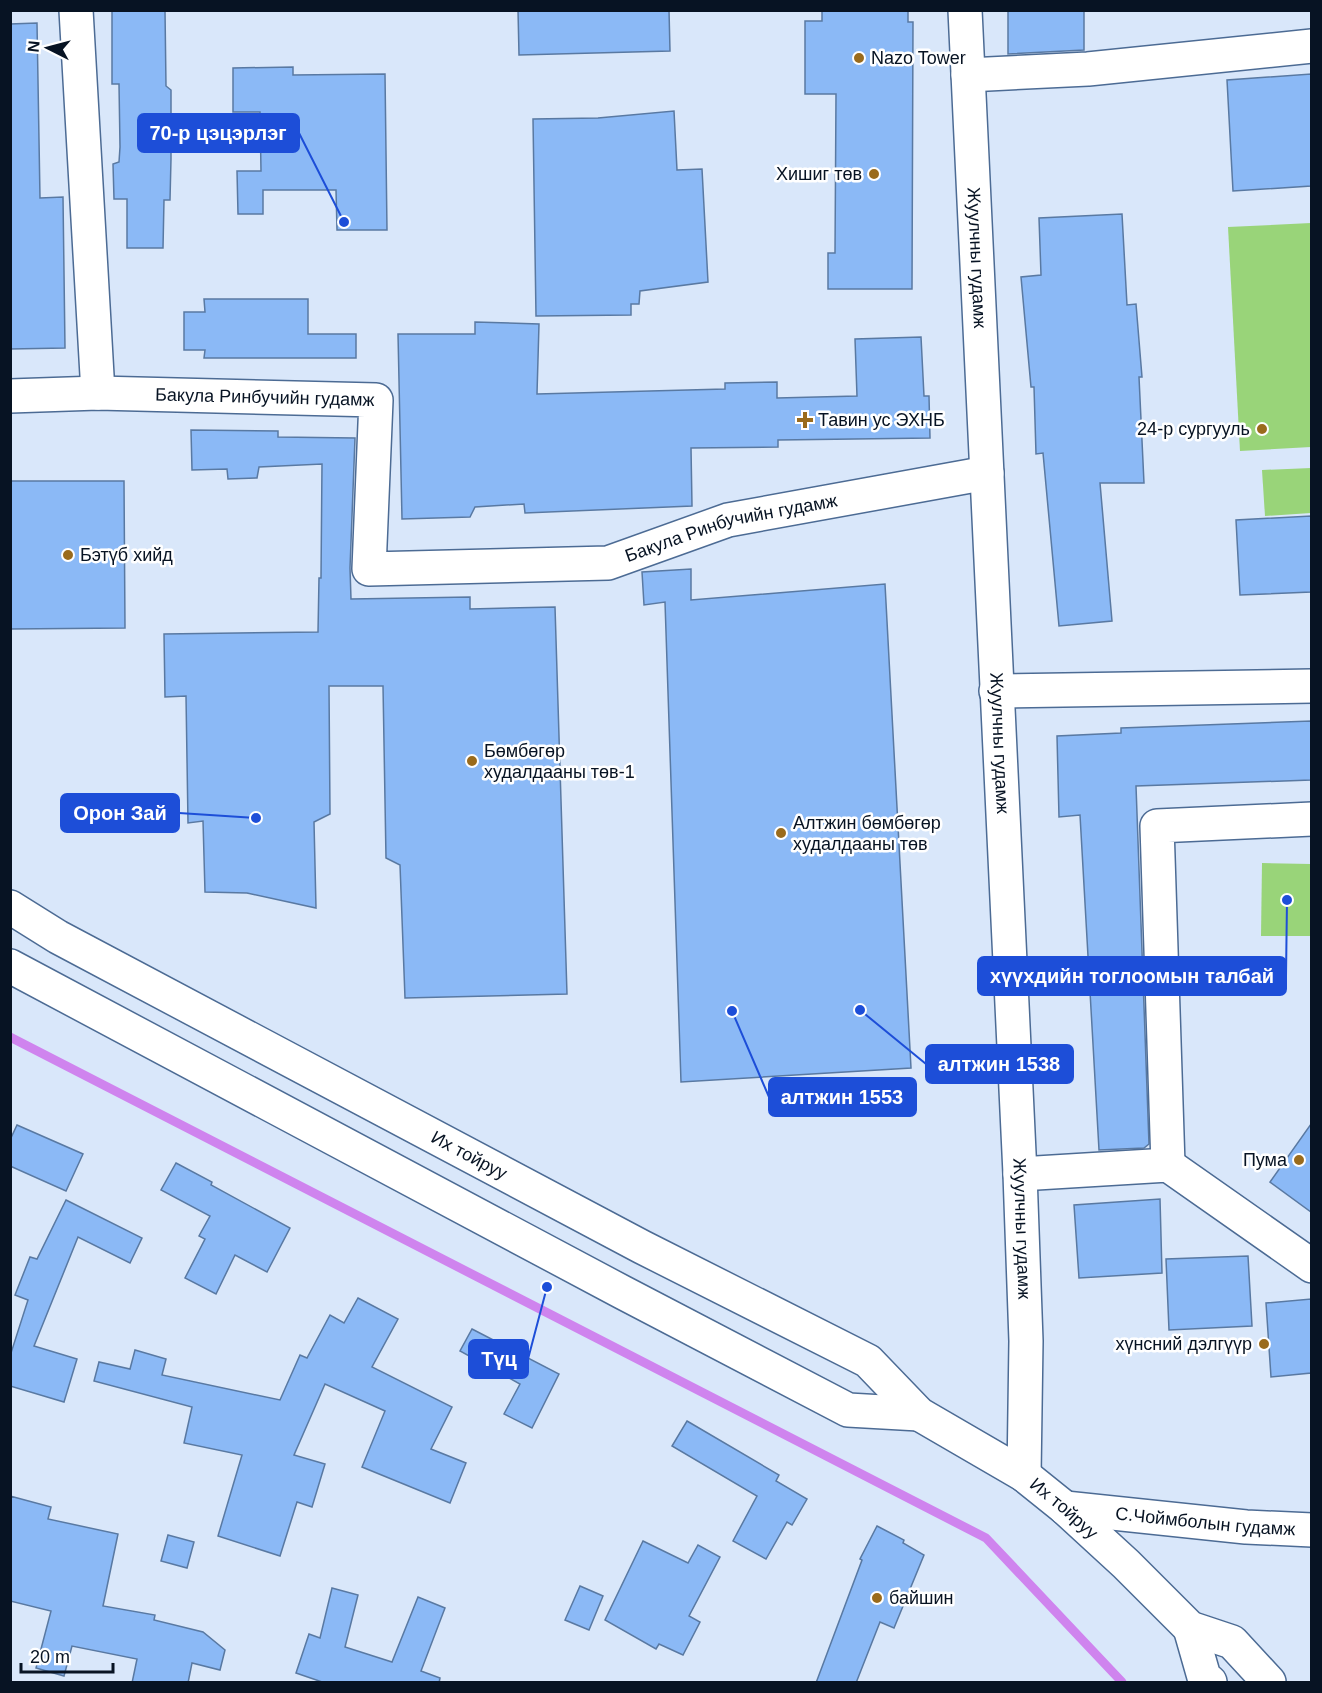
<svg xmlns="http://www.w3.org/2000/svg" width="1322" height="1693" font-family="Helvetica,sans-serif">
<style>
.green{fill:#99d479}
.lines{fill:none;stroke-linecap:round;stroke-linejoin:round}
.stream{stroke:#cf84ee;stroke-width:9}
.building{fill:#8bb9f6;stroke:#5979a2;stroke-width:1.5}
.minor-casing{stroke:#4c6b94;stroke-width:36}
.major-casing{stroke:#4c6b94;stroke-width:36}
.minor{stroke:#fff;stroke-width:33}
.major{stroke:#fff;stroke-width:33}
.poi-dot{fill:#9a6b1c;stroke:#fff;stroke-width:2}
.labels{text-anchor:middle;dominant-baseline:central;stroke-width:5;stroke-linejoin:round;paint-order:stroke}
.poi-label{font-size:18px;fill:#071323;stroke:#fff;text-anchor:start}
.street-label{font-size:18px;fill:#071323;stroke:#fff}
.leader{fill:none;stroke:#1d4ed8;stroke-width:2}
.callout-dot{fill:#1d4ed8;stroke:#fff;stroke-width:2}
.callout{fill:#1d4ed8;stroke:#1d4ed8;stroke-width:2}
.callout-label{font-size:20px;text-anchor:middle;font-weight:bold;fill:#fff}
</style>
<rect width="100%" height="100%" fill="#d9e7fa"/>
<g class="green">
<polygon points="1311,223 1311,447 1240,451 1228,227"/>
<polygon points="1311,468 1311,513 1265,516 1262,470"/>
<polygon points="1262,863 1311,864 1311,936 1261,936"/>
</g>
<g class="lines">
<polyline class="stream" points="10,1037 986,1538 1122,1682"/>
</g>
<g class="building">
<polygon points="112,10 165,10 166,86 171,90 171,159 170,200 164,200 163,248 127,248 127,199 114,199 113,164 119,162 120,147 119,84 112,84"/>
<polygon points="518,10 669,10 670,51 519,55"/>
<polygon points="822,10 908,10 908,22 913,22 912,289 828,289 828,253 835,253 836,94 805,94 805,21 822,21"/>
<polygon points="1008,10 1084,10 1084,50 1008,54"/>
<polygon points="37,23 40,198 63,197 65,348 10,349 10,24"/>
<polygon points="293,67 293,75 385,74 387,230 337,230 336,190 263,190 263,214 238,214 237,171 261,171 260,112 233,112 233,68"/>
<polygon points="1311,74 1311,186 1233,191 1227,80"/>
<polygon points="674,111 677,170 702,169 708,282 640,291 639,304 631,304 631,315 536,316 533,119 598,118"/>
<polygon points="1122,214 1127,305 1136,304 1142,377 1139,377 1144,483 1100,483 1112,621 1059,626 1043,453 1036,454 1034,387 1031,387 1021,277 1041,275 1039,218"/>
<polygon points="204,299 308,299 308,334 356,334 356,358 204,358 205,350 184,350 184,312 205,312"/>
<polygon points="475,322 539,324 537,394 725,389 725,383 777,382 777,398 857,396 855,339 921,337 924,396 929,396 930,438 778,440 778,447 691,448 692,506 525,513 524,504 475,507 470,517 402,519 398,334 475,334"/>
<polygon points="191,430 278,431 278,437 355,438 350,568 351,599 470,597 470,609 555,607 567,994 405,998 400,865 386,858 383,686 329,686 330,814 314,822 316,908 247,893 205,892 203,821 188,823 186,696 165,697 164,634 318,632 319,578 321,578 322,464 259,467 257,478 228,479 227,469 192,470"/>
<polygon points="10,481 124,481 125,628 10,629"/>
<polygon points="1311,516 1311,592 1240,595 1236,520"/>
<polygon points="691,569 691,600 885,584 911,1068 681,1082 665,602 644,605 642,572"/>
<polygon points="1311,721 1311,780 1136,786 1149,1144 1144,1148 1099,1150 1080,815 1059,817 1057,736 1121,733 1121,728"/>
<polygon points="1311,1124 1311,1212 1270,1182"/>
<polygon points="17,1125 83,1154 66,1191 10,1166 10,1140"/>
<polygon points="176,1163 212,1182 211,1185 290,1228 267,1272 235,1255 216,1294 185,1278 205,1239 199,1236 210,1216 161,1190"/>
<polygon points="1160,1199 1162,1273 1079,1278 1074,1205"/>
<polygon points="66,1200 142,1238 130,1263 78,1237 34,1346 77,1359 64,1402 10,1386 10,1356 28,1300 15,1295 30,1257 37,1259"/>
<polygon points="1248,1256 1252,1326 1169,1330 1166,1259"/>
<polygon points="358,1298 398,1319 372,1367 452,1407 431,1449 466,1463 450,1503 362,1467 385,1411 325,1384 294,1455 325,1464 312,1507 297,1502 280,1556 218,1536 242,1455 184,1443 192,1407 94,1381 99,1362 130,1369 135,1350 166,1359 162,1375 280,1400 300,1355 307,1358 330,1315 344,1323"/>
<polygon points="1311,1299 1311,1373 1271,1377 1266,1303"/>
<polygon points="472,1329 559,1374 532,1428 504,1414 520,1384 460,1351"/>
<polygon points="687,1421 779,1475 776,1481 807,1499 792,1525 787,1522 766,1559 733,1541 757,1496 672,1446"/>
<polygon points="10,1496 51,1507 48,1519 118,1534 103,1606 155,1615 154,1620 203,1632 225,1650 220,1670 192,1663 188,1683 132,1683 137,1659 72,1646 64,1676 36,1668 51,1611 10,1601"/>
<polygon points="877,1526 904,1540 903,1543 924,1555 894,1628 880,1622 856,1683 816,1683 862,1560 860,1559"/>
<polygon points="168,1535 194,1542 187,1568 161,1561"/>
<polygon points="643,1541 688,1563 698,1545 720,1557 689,1616 700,1622 683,1655 659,1644 656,1649 605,1620"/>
<polygon points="580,1586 603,1596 589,1630 565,1620"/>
<polygon points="332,1588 358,1595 345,1647 392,1662 418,1597 445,1608 421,1671 440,1678 439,1683 325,1683 296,1673 309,1634 320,1638"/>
</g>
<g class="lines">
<defs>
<g id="minor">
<polyline points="76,10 98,393"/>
<polyline points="968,75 1088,69 1312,46"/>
<path id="s1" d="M 10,396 L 98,393 L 376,400 L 369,569 L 608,563 L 728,520 L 987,473"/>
<polyline points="996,691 1312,686"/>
<polyline points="1168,1165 1157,826 1312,819"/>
<polyline points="1020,1174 1168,1165 1312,1266"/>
</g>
<g id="major">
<path id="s2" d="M 965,10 L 1020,1174 L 1026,1341 L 1024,1475"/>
<path id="s3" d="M 10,907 L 58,937 L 642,1247 L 868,1361 L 919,1414 L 1024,1475 L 1065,1508 L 1126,1564 L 1190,1628 L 1232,1642 L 1269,1682"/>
<polyline points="10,966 622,1292 848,1410 919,1414"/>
<path id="s4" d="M 1065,1508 L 1246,1527 L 1312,1530"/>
<polyline points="1190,1628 1204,1677 1210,1682"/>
</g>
</defs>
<use href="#minor" class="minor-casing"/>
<use href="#major" class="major-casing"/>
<use href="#minor" class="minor"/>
<use href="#major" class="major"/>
</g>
<g class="poi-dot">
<circle cx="859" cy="58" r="6"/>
<circle cx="874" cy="174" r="6"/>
<path d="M802 411h6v6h6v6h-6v6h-6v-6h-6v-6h6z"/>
<circle cx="1262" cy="429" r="6"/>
<circle cx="68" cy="555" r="6"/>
<circle cx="472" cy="761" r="6"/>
<circle cx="781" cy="833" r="6"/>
<circle cx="1299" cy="1160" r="6"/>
<circle cx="1264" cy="1344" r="6"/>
<circle cx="877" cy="1598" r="6"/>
</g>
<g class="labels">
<g class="poi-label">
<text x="871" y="58">Nazo Tower</text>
<text x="862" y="174" text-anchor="end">Хишиг төв</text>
<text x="818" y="420">Тавин ус ЭХНБ</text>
<text x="1250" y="429" text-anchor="end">24-р сургууль</text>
<text x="80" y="555">Бэтүб хийд</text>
<text x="484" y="751">Бөмбөгөр<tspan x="484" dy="21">худалдааны төв-1</tspan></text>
<text x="793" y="823">Алтжин бөмбөгөр<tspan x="793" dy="21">худалдааны төв</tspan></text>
<text x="1287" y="1160" text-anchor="end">Пума</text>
<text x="1252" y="1344" text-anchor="end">хүнсний дэлгүүр</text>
<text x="889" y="1598">байшин</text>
</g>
<g class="street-label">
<text stroke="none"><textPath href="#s2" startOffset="248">Жуулчны гудамж</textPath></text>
<text stroke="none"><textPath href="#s1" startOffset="255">Бакула Ринбучийн гудамж</textPath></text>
<text stroke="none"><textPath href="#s1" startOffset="903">Бакула Ринбучийн гудамж</textPath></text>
<text stroke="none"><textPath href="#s2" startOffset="734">Жуулчны гудамж</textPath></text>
<text stroke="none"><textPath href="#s3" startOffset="522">Их тойруу</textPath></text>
<text stroke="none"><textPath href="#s2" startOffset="1220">Жуулчны гудамж</textPath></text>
<text stroke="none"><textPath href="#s3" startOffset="1218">Их тойруу</textPath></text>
<text stroke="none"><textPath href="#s4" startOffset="141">С.Чоймболын гудамж</textPath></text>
</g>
</g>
<path class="leader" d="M344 222L299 133M256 818L179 813M1287 900L1286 976M860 1010L926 1064M732 1011L769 1097M547 1287L528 1359"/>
<g class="callout-dot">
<circle cx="344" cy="222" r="6"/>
<circle cx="256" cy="818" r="6"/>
<circle cx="1287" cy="900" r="6"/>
<circle cx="860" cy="1010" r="6"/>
<circle cx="732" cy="1011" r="6"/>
<circle cx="547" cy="1287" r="6"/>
</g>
<g class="callout">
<rect x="138" y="114" width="161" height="38" rx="6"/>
<rect x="61" y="794" width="118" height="38" rx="6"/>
<rect x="978" y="957" width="308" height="38" rx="6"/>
<rect x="926" y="1045" width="147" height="38" rx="6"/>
<rect x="769" y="1078" width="147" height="38" rx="6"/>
<rect x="469" y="1340" width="59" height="38" rx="6"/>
</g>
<g class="callout-label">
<text x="218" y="140">70-р цэцэрлэг</text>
<text x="120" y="820">Орон Зай</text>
<text x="1132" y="983">хүүхдийн тоглоомын талбай</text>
<text x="999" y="1071">алтжин 1538</text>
<text x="842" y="1104">алтжин 1553</text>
<text x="499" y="1366">Түц</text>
</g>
<rect width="1322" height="1693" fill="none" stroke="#071323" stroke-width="24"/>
<g transform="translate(48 48) rotate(276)" stroke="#ffffff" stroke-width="4.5" paint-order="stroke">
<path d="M0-4.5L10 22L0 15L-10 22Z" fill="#071323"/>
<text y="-9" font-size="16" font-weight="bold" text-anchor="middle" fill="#071323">N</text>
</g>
<path d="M21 1663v9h92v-9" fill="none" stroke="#071323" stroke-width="3"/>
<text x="30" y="1663" font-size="18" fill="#071323" stroke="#ffffff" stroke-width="4.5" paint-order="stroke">20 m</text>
</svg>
